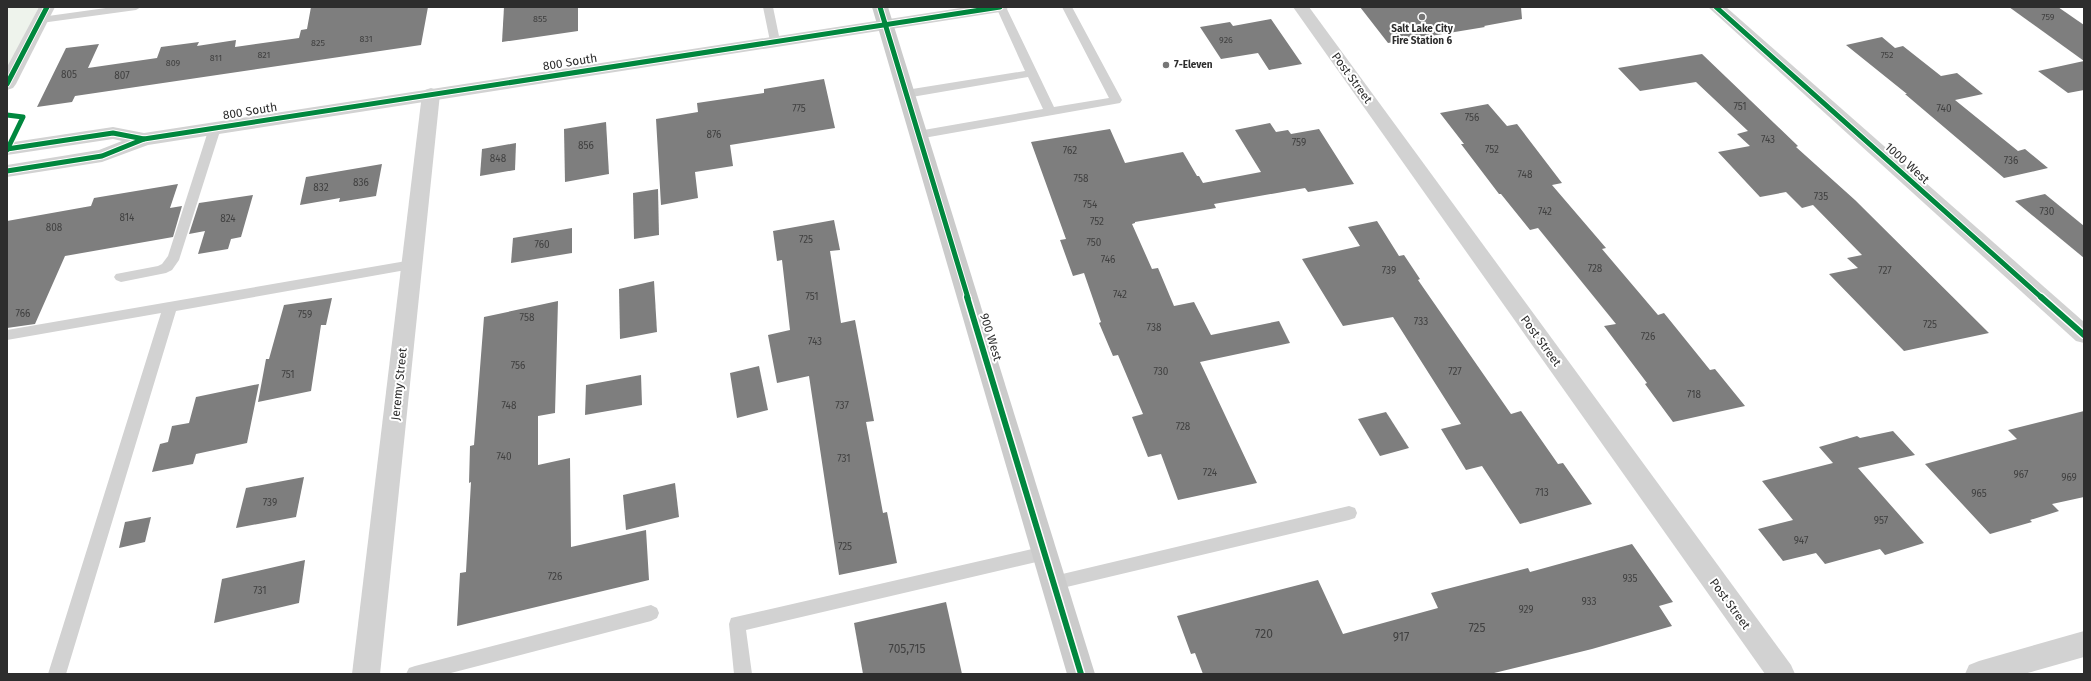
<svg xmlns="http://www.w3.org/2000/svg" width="2091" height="681" font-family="'Fira Sans',sans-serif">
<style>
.green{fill:#eef3ec}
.building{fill:#7e7e7e}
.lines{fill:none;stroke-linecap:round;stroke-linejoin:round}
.service{fill:#d2d2d2;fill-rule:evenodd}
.minor{fill:#d2d2d2;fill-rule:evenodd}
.tertiary{fill:#d2d2d2;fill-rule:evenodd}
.secondary{fill:#cbcbcb;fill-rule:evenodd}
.cycleway-far1-casing{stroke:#fff;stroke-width:7}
.cycleway-casing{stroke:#fff;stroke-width:9}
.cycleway-far1{stroke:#00873e;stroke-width:5}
.cycleway{stroke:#00873e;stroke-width:6}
.poi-dot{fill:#767676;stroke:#fff;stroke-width:1.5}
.labels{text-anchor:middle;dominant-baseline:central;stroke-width:4;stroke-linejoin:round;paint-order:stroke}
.far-number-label{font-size:9px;fill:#414141}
.far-poi-label{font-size:10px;font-weight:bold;fill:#2d2d2d;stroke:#fff}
.number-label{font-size:10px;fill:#414141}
.street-label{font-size:12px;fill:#2d2d2d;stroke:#fff}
.near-number-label{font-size:12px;fill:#414141}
</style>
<rect width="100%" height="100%" fill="#fff"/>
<polygon class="green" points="7,7 39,7 7,69"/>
<g class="building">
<polygon points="311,7 428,7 421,45 75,96 72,102 37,107 66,48 99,44 88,68 157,58 161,47 199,42 197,46 236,40 235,47 299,38 301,30 307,29"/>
<polygon points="504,7 578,7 578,31 502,42"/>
<polygon points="1360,7 1521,7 1522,19 1484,26 1485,27 1388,43"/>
<polygon points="2009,7 2058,7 2084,25 2084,61"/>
<polygon points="1271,19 1302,64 1269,70 1258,53 1221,59 1200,27 1230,22 1233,26"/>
<polygon points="1882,37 1895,48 1903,46 1941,76 1957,73 1983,94 1955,100 2018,151 2025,149 2048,168 2004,178 1905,94 1907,94 1846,45"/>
<polygon points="1702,54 1798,146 1796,147 1855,200 1989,333 1904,351 1829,274 1858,268 1847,258 1862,255 1813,205 1802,208 1786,192 1760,197 1718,152 1750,146 1737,134 1748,131 1696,82 1640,91 1618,68"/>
<polygon points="2084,61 2084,90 2068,93 2038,71"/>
<polygon points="824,79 835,128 730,145 733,166 695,172 698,198 661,205 656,119 698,112 697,103 764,93 764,89"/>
<polygon points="1488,104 1507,126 1517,124 1562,183 1552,185 1606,248 1602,249 1658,315 1664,313 1710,370 1715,369 1745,406 1673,422 1645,384 1647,383 1604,326 1616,324 1538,228 1530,230 1501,194 1499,194 1461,144 1464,144 1440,113"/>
<polygon points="606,122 609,174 565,182 564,129"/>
<polygon points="1270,123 1276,132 1288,130 1291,134 1319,129 1354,184 1308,192 1305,188 1214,204 1216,208 1135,222 1135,223 1132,224 1152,269 1158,268 1174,306 1194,302 1211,335 1279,321 1290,343 1200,362 1257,483 1178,500 1161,454 1148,457 1132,417 1143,414 1118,355 1113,356 1099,323 1101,322 1084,273 1073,276 1060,240 1066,239 1031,142 1110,129 1125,163 1183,152 1197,176 1199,176 1203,183 1261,172 1235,130"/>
<polygon points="516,143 515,170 480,176 482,149"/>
<polygon points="382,164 376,196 339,202 340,198 300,205 306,177"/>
<polygon points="178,184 170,208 182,206 173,237 65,256 35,324 7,328 7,221 91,206 94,198"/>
<polygon points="658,189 659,235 634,239 633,193"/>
<polygon points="2045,194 2084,226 2084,258 2015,201"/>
<polygon points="253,195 241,237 231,239 228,249 198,254 205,231 189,234 199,203"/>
<polygon points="834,220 840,250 830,251 841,323 855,320 874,421 866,422 883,513 887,512 897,563 839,575 809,376 777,383 768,335 790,330 782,260 777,261 773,231"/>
<polygon points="1377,221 1399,256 1404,255 1420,279 1418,280 1511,414 1521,411 1558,464 1563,463 1592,504 1520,524 1482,466 1466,470 1441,429 1461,424 1393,317 1343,326 1302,259 1360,246 1348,227"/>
<polygon points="572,228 572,253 511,263 513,238"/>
<polygon points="654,281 657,332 620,339 619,289"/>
<polygon points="332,298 326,325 321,325 311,391 258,402 266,359 269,359 284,305"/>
<polygon points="558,301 555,413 538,416 538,465 570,458 571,547 646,530 649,580 457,626 460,573 466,572 471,482 469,483 470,446 474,445 484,317"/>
<polygon points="759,366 768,410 737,418 730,373"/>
<polygon points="641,375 642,405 585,415 586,385"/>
<polygon points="259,384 247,443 196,454 193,464 152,472 160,444 168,442 172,426 189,423 196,397"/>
<polygon points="2084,411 2084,497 2052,504 2059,511 2030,520 2032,522 1990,534 1925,464 2017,439 2008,430"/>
<polygon points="1386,412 1409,448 1380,456 1358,419"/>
<polygon points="1893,431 1915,455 1858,468 1924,543 1885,555 1880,549 1825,564 1816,553 1783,561 1758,529 1793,520 1762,481 1833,463 1819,447 1857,436 1860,438"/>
<polygon points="304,477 296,517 236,528 246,488"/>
<polygon points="675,483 679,517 626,530 623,495"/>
<polygon points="151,517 145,542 119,548 125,522"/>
<polygon points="1632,544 1673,602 1659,606 1672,626 1592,649 1490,674 1203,674 1195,653 1191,654 1177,616 1318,580 1343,634 1438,608 1431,593 1528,568 1530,572"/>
<polygon points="305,560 299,603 214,623 222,579"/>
<polygon points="946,602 962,674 863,674 854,623"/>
</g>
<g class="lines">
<g class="service">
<polygon points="113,7 141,7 136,10 41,23 36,20 41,17"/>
<polygon points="763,7 773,7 780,41 779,43 775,44 770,41"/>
<polygon points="996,7 1006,7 1054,107 1109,98 1062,7 1072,7 1122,100 1120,103 918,139 914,138 912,135 914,132 918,131 1043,109 1028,77 906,98 900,94 906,90 1025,71"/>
<polygon points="215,124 221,128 179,260 172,270 166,273 121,282 116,280 114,277 116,274 158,266 162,264 168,256 209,128"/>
<polygon points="412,260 417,262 419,265 417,268 176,311 66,674 48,674 161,313 7,340 7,330"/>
<polygon points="1349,506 1355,508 1357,513 1355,518 1349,520 1054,590 1048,588 1046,583 1048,578 1054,576"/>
<polygon points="1045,546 1051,548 1053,553 1051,558 1045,560 746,630 752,674 734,674 729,624 731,618"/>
<polygon points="651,605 657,608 659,613 657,618 651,621 447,674 406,674 409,668 415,666"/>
</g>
<g class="minor">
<polygon points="39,7 55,7 16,84 13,88 7,90 7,67"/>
<polygon points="1293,7 1309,7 1791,665 1795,674 1765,674"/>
<polygon points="1708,7 1726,7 2084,322 2084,343 2076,341"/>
<polygon points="431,88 437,90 440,94 380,674 352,674 422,94 425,90"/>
<polygon points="2084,631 2084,657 2024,674 1965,674 1969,665 1979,661"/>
</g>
<polygon class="tertiary" points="967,7 1008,7 1006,11 1000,12 148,145 102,162 7,177 7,165 99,150 122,141 113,139 7,155 7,143 113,127 144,133"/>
<polygon class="secondary" points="872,7 888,7 1095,674 1067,674"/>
<defs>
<g id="cycleway-far1">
<polyline points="880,7 968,298"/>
<polyline points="1716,7 2042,298"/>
<polyline points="7,84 47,7"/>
<polyline points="7,115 23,117 7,150"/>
<polyline points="7,149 113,133 144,139"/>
<polyline points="7,171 102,156 144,139 1000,7"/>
</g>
<g id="cycleway">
<polyline points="967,297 1081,674"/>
<polyline points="2041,297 2084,335"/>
</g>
</defs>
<use href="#cycleway-far1" class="cycleway-far1-casing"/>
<use href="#cycleway" class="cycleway-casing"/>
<use href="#cycleway-far1" class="cycleway-far1"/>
<use href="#cycleway" class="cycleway"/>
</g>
<g class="poi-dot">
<circle cx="1422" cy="17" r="4"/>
<circle cx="1166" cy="65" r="4"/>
</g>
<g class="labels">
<g class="far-number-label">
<text x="2048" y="17">759</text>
<text x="540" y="19">855</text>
<text x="366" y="39">831</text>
<text x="1226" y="40">926</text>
<text x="318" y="43">825</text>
<text x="264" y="55">821</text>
<text x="1887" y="55">752</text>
<text x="216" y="58">811</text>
<text x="173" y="63">809</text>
</g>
<g class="far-poi-label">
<text x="1422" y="29">Salt Lake City<tspan x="1422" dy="12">Fire Station 6</tspan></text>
<text x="1174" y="65" text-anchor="start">7-Eleven</text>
</g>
<g class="number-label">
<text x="69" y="75">805</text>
<text x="122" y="76">807</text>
<text x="1740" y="107">751</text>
<text x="799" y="109">775</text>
<text x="1944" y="109">740</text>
<text x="1472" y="118">756</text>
<text x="714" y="135">876</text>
<text x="1768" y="140">743</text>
<text x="1299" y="143">759</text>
<text x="586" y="146">856</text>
<text x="1492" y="150">752</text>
<text x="1070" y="151">762</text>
<text x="498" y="159">848</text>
<text x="2011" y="161">736</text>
<text x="1525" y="175">748</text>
<text x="1081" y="179">758</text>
<text x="361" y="183">836</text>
<text x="321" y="188">832</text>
<text x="1821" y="197">735</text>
<text x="1090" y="205">754</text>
<text x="1545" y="212">742</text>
<text x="2047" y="212">730</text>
<text x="127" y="218">814</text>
<text x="228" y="219">824</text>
<text x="1097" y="222">752</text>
<text x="54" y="228">808</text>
<text x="806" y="240">725</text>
<text x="1094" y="243">750</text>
<text x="542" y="245">760</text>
<text x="1108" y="260">746</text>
<text x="1595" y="269">728</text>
<text x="1389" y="271">739</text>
<text x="1885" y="271">727</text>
<text x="1120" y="295">742</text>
<text x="812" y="297">751</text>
<text x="23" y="314">766</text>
<text x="305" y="315">759</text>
<text x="527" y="318">758</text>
<text x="1421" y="322">733</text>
<text x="1930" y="325">725</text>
<text x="1154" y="328">738</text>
<text x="1648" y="337">726</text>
<text x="815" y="342">743</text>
<text x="518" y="366">756</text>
<text x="1161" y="372">730</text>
<text x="1455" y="372">727</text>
<text x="288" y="375">751</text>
<text x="1694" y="395">718</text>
<text x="509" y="406">748</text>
<text x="842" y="406">737</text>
<text x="1183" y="427">728</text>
<text x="504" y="457">740</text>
<text x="844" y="459">731</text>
<text x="1210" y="473">724</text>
<text x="2021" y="475">967</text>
<text x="2069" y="478">969</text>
<text x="1542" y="493">713</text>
<text x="1979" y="494">965</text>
<text x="270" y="503">739</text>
<text x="1881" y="521">957</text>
<text x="1801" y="541">947</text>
<text x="845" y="547">725</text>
<text x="555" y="577">726</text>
<text x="1630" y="579">935</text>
<text x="260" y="591">731</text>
<text x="1589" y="602">933</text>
<text x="1526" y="610">929</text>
</g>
<g class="street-label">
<text transform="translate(570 62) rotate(-9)">800 South</text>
<text transform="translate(1352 78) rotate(54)">Post Street</text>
<text transform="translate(250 111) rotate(-9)">800 South</text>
<text transform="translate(1907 163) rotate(42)">1000 West</text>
<text transform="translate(991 337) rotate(73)">900 West</text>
<text transform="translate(1541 341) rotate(54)">Post Street</text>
<text transform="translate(399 384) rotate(-84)">Jeremy Street</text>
<text transform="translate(1730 604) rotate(54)">Post Street</text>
</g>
<g class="near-number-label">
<text x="1477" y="628">725</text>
<text x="1264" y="634">720</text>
<text x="1401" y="637">917</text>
<text x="907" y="649">705,715</text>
</g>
</g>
<rect width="2091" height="681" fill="none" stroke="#2d2d2d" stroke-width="16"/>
</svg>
